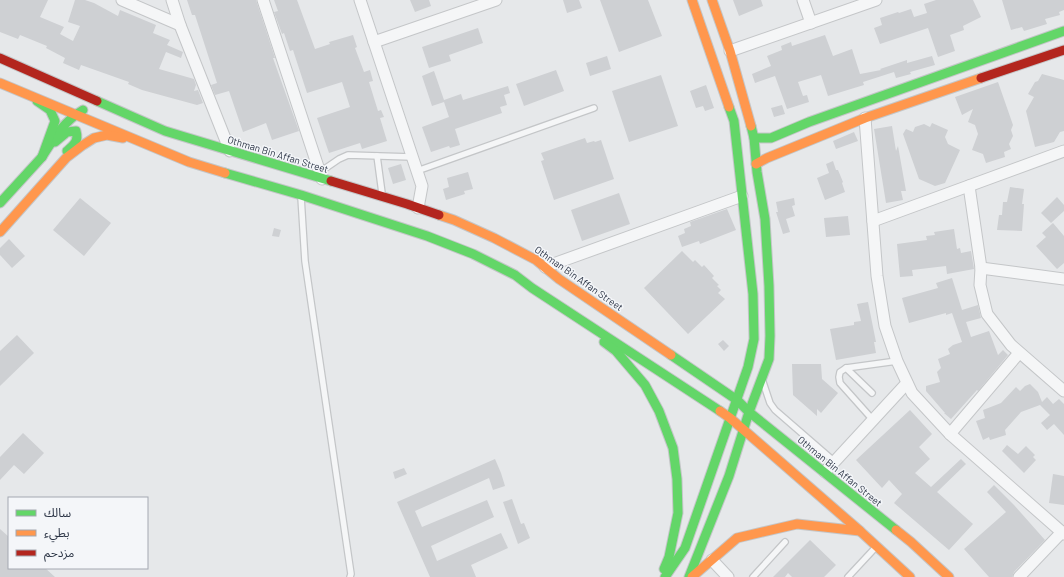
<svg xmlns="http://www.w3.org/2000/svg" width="1064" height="577" font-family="Barlow,'Noto Sans Arabic',sans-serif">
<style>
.building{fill:#ced0d3}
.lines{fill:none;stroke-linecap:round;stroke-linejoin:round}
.lane-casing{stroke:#c4c6c8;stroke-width:8}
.street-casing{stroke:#c4c6c8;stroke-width:13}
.fast-casing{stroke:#c4c6c8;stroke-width:11}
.slow-casing{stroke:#c4c6c8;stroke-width:11}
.jam-casing{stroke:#c4c6c8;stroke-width:11}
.lane{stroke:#f5f6f7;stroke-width:5.5}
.street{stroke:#f5f6f7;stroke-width:11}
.fast{stroke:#63d668;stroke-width:9}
.slow{stroke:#ff974d;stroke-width:9}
.jam{stroke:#b3261e;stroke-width:9}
.labels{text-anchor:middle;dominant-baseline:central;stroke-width:3;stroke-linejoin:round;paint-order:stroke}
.street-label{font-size:10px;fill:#2b3445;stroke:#f4f6f9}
</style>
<rect width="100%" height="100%" fill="#e6e8ea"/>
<g class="building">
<polygon points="0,0 48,0 40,17 64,27 60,34 73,41 80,26 68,22 75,0 85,0 94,3 118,16 120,10 156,25 153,33 170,40 167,45 183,52 181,58 166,52 159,69 194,79 196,85 194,91 198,90 203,103 197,105 142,90 128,84 129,82 81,65 79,70 63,63 65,58 46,48 47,46 20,35 18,39 0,32"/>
<polygon points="187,0 256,0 275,58 273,58 299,131 272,140 266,123 243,132 229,91 215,95 211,85 217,83 195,15 192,15"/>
<polygon points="274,0 297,0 315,49 330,44 329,42 353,35 357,47 355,48 364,72 370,70 373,81 369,82 378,111 381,110 384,117 380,118 387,141 362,149 360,143 329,153 317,118 350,107 342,82 307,93 293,50 290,51 284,33 282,34 274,12 278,11"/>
<polygon points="410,0 429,0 431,6 415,12"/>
<polygon points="563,0 579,0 582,8 567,13"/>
<polygon points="600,0 648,0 662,36 619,52"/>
<polygon points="733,0 761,0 763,6 739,16"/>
<polygon points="936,0 973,0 981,17 963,26 964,30 950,35 955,51 938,57 928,28 880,44 874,28 882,25 880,18 898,12 899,13 911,9 914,17 927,13 924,4"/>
<polygon points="1002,0 1064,0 1064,10 1059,12 1060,15 1045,19 1047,24 1024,31 1022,27 1011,30"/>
<polygon points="478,28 483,43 449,55 451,61 429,68 422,47"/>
<polygon points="825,35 833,56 852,49 860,74 881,70 880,69 907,60 907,63 932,56 935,65 910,72 911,74 896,78 894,72 863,82 864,85 828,96 821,75 798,82 803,96 807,95 809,102 787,109 775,76 755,83 752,74 771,66 767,56 782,50 781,46 791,42 792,46"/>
<polygon points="607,56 611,69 590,76 586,63"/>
<polygon points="556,70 564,91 524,106 516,84"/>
<polygon points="434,71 444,100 461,94 463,100 508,86 510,93 504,95 507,105 500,107 502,113 455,129 460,145 450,148 449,146 431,152 422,127 449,117 444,102 432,106 422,76"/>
<polygon points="1042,74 1064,80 1064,131 1060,132 1054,142 1035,147 1026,111 1034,97 1028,94 1035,82 1038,81"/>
<polygon points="661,75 678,126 629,142 612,91"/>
<polygon points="998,82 1013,125 1011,130 1013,136 1009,144 1011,149 1004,152 1005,157 986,163 983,154 972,150 978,134 975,125 968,122 973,109 962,115 955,97"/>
<polygon points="706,85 714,108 705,111 703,106 696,108 690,91"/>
<polygon points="782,105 785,114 774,117 771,108"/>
<polygon points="932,123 948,130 945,137 948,144 960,150 945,183 935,186 919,179 903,134 906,129 913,132 915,127 924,124 930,127"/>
<polygon points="892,126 896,151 898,146 906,191 901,191 903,200 886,203 874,129"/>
<polygon points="854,132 858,141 836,149 833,141"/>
<polygon points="585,138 587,143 594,141 595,142 601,140 614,179 554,200 541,161 544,160 541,153"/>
<polygon points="833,161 836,170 838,170 843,182 842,183 845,192 825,200 817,178 829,173 826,164"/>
<polygon points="401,164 406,180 393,184 388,168"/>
<polygon points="468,172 473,189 464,191 465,194 446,200 443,189 449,187 447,178"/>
<polygon points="1010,187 1024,189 1022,204 1024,204 1022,231 997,230 999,215 1002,215 1003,202 1007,202"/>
<polygon points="619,193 630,224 582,241 571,210"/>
<polygon points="1057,197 1064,205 1064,211 1051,223 1041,213"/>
<polygon points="80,198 111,223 84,256 53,230"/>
<polygon points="794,198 795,205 792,206 795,216 786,219 790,232 783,234 776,212 778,212 776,202"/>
<polygon points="727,209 736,230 700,244 699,241 682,247 678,236 685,233 684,229 691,226 690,222"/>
<polygon points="848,216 850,235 826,237 824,218"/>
<polygon points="1053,223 1064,236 1064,263 1057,269 1036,246 1046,237 1042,233"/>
<polygon points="274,228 281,230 279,237 272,236"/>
<polygon points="954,229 957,249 960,248 961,253 971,251 974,269 947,274 946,266 912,270 913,276 900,277 897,244 927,240 926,236 935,235 934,232"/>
<polygon points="9,239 25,256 12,268 0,255 0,248"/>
<polygon points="682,251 693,262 695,260 702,267 704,265 714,276 712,278 719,285 717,286 721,290 718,293 725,299 688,334 644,288"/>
<polygon points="952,278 962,310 978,305 981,318 966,322 971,337 989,331 998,355 1003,350 1008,355 978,391 977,390 951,419 944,413 945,413 926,391 926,386 940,382 937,372 941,368 938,359 950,354 948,349 953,345 962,342 952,313 946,315 946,313 909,323 902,298 938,288 936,283"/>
<polygon points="868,302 876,342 874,342 876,353 836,360 830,329 854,325 854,322 861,321 857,304"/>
<polygon points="17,335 34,353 0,386 0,351"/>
<polygon points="723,340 729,346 724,351 718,344"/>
<polygon points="792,364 821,364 822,379 838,393 821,413 817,409 817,416 793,395"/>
<polygon points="1030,384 1038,392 1042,402 1047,397 1053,404 1059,399 1064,404 1064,435 1054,424 1047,430 1041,423 1050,415 1040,405 1021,412 1005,430 1006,435 990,440 989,437 983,440 976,421 985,418 983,410 1001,403 1016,387 1020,391 1025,386"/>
<polygon points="910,410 932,434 919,447 930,459 915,473 931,487 961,459 966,464 937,492 973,524 949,550 894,503 902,494 889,480 882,488 856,460"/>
<polygon points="23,433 44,453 24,474 14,465 0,480 0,457"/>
<polygon points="1007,445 1018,454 1026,446 1035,455 1033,457 1036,460 1024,473 1002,451"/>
<polygon points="495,459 501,473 505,486 493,490 489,478 415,511 422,527 487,500 494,517 431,546 437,561 501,533 508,548 471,565 476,577 430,577 397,502"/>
<polygon points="404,468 407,474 395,479 393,472"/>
<polygon points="1053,474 1064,476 1064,505 1049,503"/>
<polygon points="994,485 1014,505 1045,540 1014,572 1012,577 989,577 964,549 1006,512 987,492"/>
<polygon points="512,499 521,524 524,523 530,538 518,544 503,502"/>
<polygon points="0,529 9,537 9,568 45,568 55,577 0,577"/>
<polygon points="810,540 836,565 824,577 792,577 788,573 785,577 773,577"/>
</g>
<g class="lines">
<defs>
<g id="lane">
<polyline points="377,156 382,193"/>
<polyline points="417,171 594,108"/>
<polyline points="320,172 339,159 348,155 412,157"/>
<polyline points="301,197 305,261 351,574 350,577"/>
<polyline points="846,368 872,393"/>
<polyline points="763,382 770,403 775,410 835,462"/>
<polyline points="873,420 840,383 839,377 840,372 846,368 897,361"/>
<polyline points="753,577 785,542"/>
<polyline points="848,577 875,548"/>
</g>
<g id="street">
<polyline points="122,0 180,25"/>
<polyline points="172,0 180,25 230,151"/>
<polyline points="263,0 322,179"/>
<polyline points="360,0 422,186 418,208"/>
<polyline points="803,0 811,23"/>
<polyline points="374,42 496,0"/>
<polyline points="730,51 876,0"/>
<polyline points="865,118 877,276 885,326 897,361 912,393 950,434 1064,534"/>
<polyline points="969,186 981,268 980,285 987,314 1011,345 1064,391"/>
<polyline points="873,221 1064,151"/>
<polyline points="545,267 742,196"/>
<polyline points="981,268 1064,279"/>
<polyline points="950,434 1019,353"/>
<polyline points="825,472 907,383"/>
<polyline points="712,560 728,577"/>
<polyline points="1019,577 1062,532"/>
</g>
<g id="fast">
<polyline points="97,101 165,131 331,181"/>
<polyline points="754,138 771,138 809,122 1064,31"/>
<path d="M 55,142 L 67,132 L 76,131 C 79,141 74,145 67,151"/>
<path d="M 42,157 C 54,138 63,122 83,110"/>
<polyline points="225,173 301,195 427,236 473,254 515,275 532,288 720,411"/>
<polyline points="0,203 42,157 55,121 50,110 37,101"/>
<polyline points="604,342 616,351 645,385 659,411 673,448 677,479 678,513 669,557 664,569"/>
<polyline points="671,355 737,400 749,412 896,530"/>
<polyline points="665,577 685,548 748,367 754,339 753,294 734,121 729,107"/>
<polyline points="689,577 729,476 749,412 769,359 770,336 769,286 765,219 757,172 754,138 751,126"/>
</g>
<g id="slow">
<polyline points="692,0 729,107"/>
<polyline points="712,0 730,51 751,126"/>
<polyline points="0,83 189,162 225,173"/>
<polyline points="756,164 767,158 865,118 981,78"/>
<polyline points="439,215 454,220 494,238 536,260 559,279 671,355"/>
<polyline points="0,232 66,158 83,145 94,138 107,135 123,138"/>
<polyline points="720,411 730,418 860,531 910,577"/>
<polyline points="896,530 911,542 949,577"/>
<polyline points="692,577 737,538 797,524 860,531"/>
</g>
<g id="jam">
<polyline points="0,58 97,101"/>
<polyline points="981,78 1064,50"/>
<polyline points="331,181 407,204 439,215"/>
</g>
</defs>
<use href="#lane" class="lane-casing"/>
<use href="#street" class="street-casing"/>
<use href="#fast" class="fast-casing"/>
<use href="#slow" class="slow-casing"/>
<use href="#jam" class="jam-casing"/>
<use href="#lane" class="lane"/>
<use href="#street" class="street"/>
<use href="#fast" class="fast"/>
<use href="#slow" class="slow"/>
<use href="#jam" class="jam"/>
</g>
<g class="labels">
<g class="street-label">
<text transform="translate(278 154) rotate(17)">Othman Bin Affan Street</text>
<text transform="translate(579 278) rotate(35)">Othman Bin Affan Street</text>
<text transform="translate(840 471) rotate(39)">Othman Bin Affan Street</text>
</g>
</g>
<rect x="8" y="497" width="140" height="72" fill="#f4f6f9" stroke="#a4a8b1"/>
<rect x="16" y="510" width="20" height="6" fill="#63d668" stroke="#a4a8b1"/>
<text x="44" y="517" font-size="12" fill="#2b3445">سالك</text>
<rect x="16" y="530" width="20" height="6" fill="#ff974d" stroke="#a4a8b1"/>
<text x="44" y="537" font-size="12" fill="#2b3445">بطيء</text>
<rect x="16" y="550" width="20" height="6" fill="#b3261e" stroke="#a4a8b1"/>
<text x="44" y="557" font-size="12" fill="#2b3445">مزدحم</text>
</svg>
